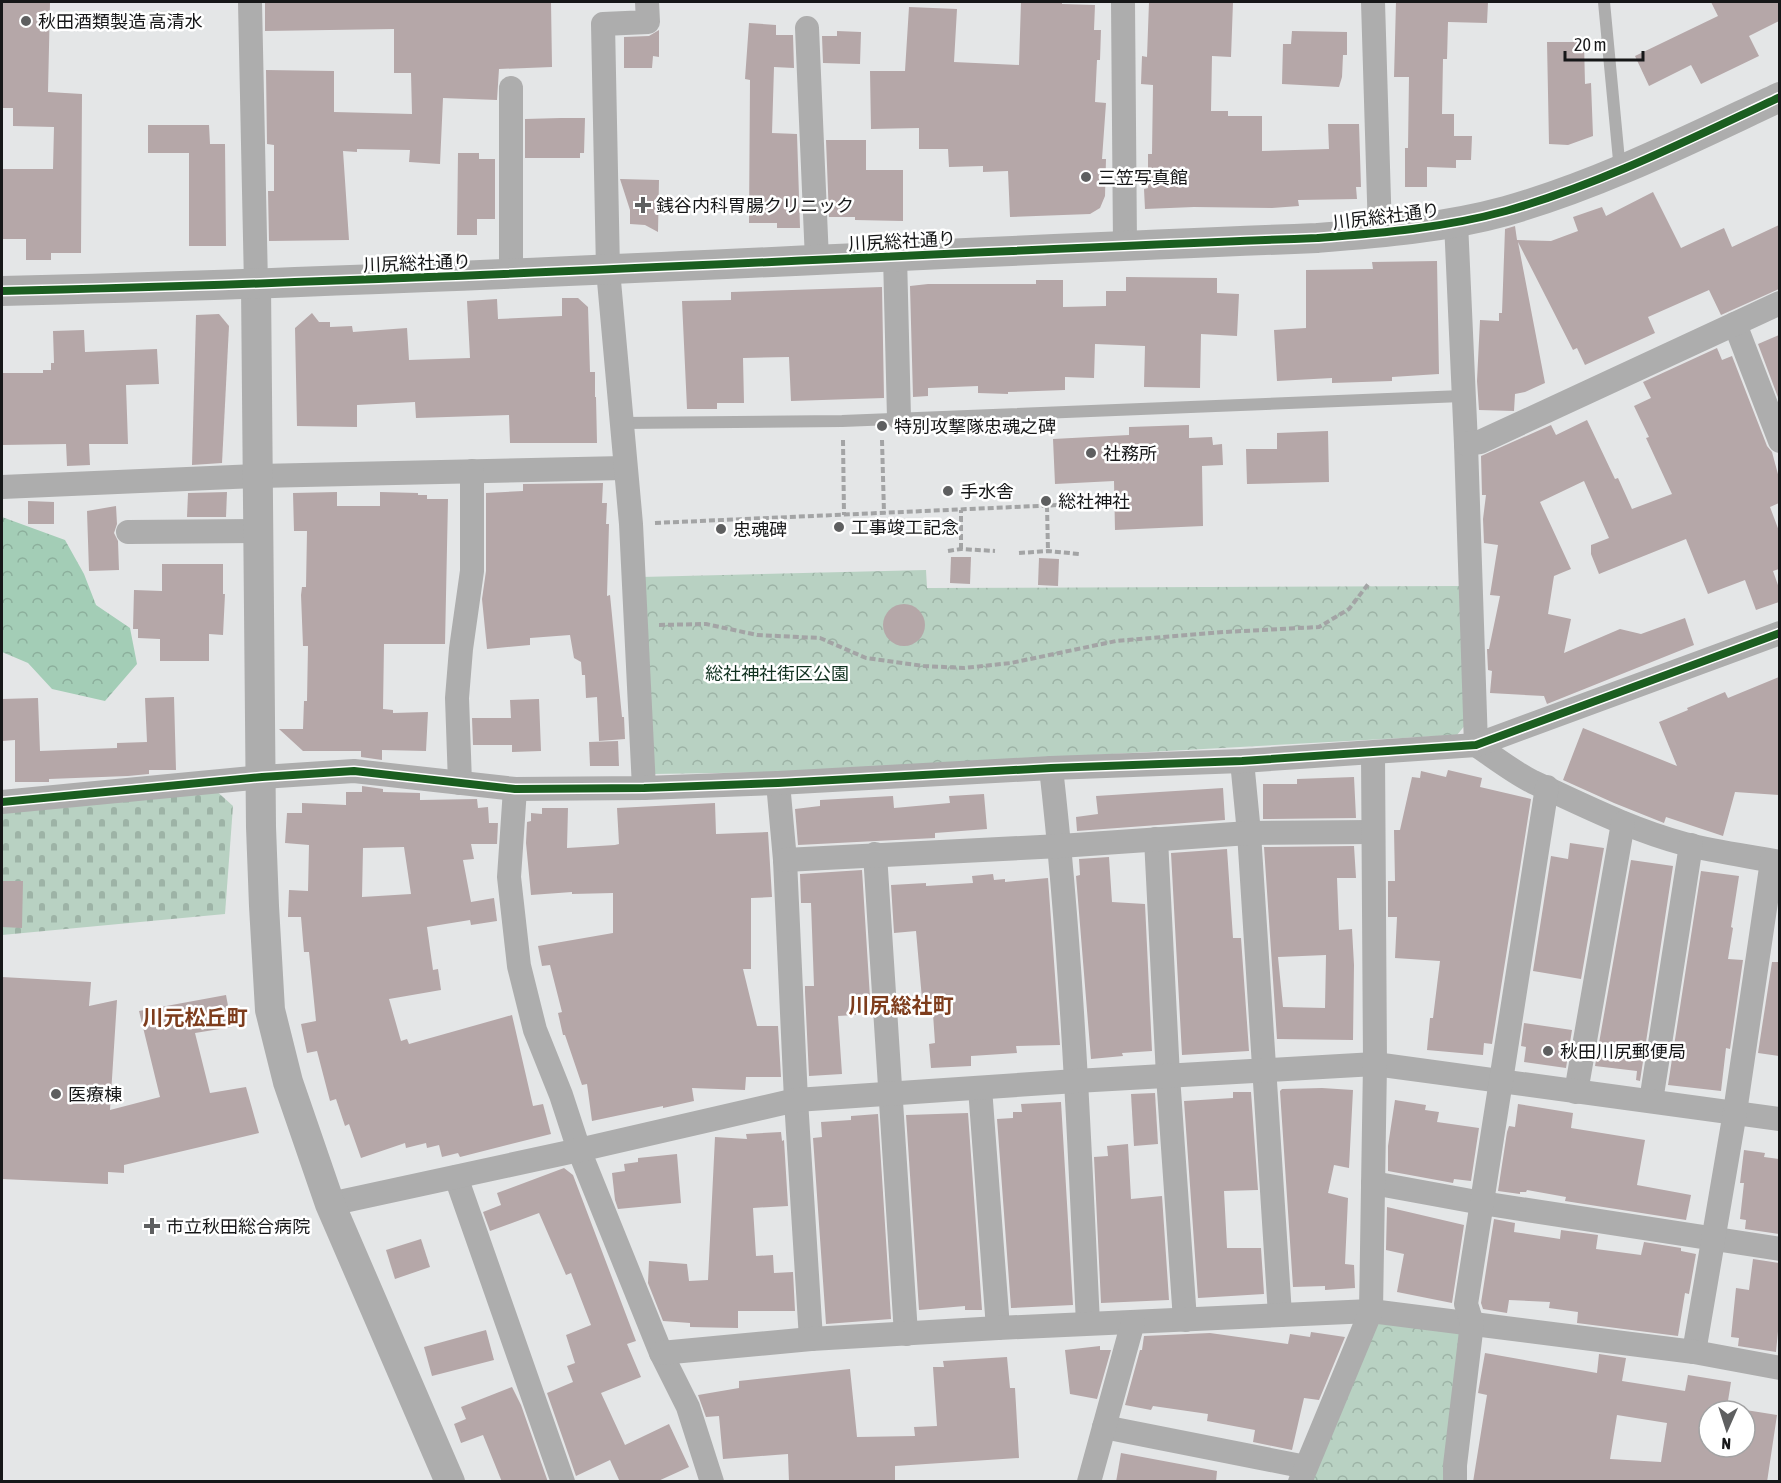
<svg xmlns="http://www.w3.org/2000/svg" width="1781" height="1483" font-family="'Asap Condensed','Noto Sans JP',sans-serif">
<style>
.forest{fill:url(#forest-crowns)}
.cemetery{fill:url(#cemetery-stones)}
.park{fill:url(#park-crowns)}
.building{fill:#b5a7a8;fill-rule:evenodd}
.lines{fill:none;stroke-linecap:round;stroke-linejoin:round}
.path{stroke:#a3a4a5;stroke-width:4;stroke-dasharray:6 3;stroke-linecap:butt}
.service{stroke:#adadad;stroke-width:12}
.minor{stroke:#adadad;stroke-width:24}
.tertiary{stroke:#adadad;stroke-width:30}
.cycleway-casing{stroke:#fff;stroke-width:11}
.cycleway{stroke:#1b5e20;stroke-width:8}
.poi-dot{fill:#5e5f60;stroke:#fff;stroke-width:2}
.labels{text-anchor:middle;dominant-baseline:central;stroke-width:5;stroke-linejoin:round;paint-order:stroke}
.poi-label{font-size:18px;fill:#161718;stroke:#fff;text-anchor:start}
.street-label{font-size:18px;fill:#161718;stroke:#fff}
.park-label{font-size:18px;fill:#113220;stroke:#fff}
.quarter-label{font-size:21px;font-weight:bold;fill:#7e3d1d;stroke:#fff}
</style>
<defs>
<pattern id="forest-crowns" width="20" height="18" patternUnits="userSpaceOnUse" patternTransform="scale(1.5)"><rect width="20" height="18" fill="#a3cdb6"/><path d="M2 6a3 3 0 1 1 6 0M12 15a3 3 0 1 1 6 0" fill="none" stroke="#8caf9c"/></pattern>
<pattern id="cemetery-stones" width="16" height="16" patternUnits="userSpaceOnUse" patternTransform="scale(1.5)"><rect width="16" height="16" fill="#b8d1c2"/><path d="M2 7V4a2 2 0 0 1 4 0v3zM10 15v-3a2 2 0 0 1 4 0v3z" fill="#9db3a6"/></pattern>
<pattern id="park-crowns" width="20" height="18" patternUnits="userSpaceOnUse" patternTransform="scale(1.5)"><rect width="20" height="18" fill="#b8d1c2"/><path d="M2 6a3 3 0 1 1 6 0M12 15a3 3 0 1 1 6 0" fill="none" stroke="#9db3a6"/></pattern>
</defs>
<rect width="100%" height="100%" fill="#e4e6e7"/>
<polygon class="forest" points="2,517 65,540 84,574 96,605 130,628 137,664 105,701 52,689 28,663 2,652"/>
<polygon class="cemetery" points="213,788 233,806 225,914 2,935 2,811"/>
<g class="park">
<polygon points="926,570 927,588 1460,586 1466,724 1457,735 781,772 653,774 641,577"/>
<polygon points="1371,1311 1472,1323 1455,1481 1300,1482"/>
</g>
<g class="building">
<polygon points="2,2 50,2 48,92 82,94 81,253 51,253 51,260 26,260 26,239 2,239 2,169 53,169 54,127 13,126 13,108 2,108"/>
<polygon points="265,2 551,2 552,67 499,69 497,100 443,98 440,164 409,162 410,150 357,149 357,152 343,151 349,240 269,241 268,191 274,191 274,145 267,144 266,70 334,71 334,112 412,114 411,73 394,73 394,29 265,31"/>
<polygon points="1021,2 1062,2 1062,4 1095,5 1094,30 1101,30 1100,60 1097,60 1095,102 1106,103 1102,159 1106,159 1105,196 1100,208 1090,214 1010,217 1008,171 983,172 983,166 949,167 948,149 919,149 919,128 871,129 870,71 905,71 909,7 957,9 954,62 1019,65"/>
<polygon points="1149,2 1233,2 1231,57 1212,56 1211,111 1228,111 1228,116 1262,116 1262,151 1329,149 1328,124 1359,124 1361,187 1356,187 1357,199 1298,200 1299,206 1272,208 1194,207 1145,209 1144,189 1148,188 1148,154 1152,154 1153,85 1141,84 1142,56 1147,57"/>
<polygon points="1396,2 1488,2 1487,23 1448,22 1447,59 1443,59 1442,114 1454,114 1454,136 1472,136 1471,160 1456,160 1456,168 1427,167 1427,187 1405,187 1405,148 1408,148 1409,77 1394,77"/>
<polygon points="1711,2 1779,2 1779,21 1749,36 1759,56 1701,84 1691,65 1649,86 1635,56 1718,16"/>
<polygon points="749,23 776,25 776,35 793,35 794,68 774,67 772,133 797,134 800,228 777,228 777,223 749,223 750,80 745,79"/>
<polygon points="659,30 659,57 653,56 652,68 624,68 624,37 649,36"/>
<polygon points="837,31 861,32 860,64 823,63 822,36 837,36"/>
<polygon points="1292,31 1347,32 1347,55 1343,55 1342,77 1339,87 1282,84 1283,44 1291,44"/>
<polygon points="1547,42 1584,42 1585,84 1591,83 1593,136 1568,145 1549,144"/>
<polygon points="561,118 585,118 584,153 580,153 580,158 525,158 525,119"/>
<polygon points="148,125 209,125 210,144 225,144 226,246 189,246 189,153 148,153"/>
<polygon points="826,140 866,140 866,170 903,170 903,221 855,220 855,217 829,217"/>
<polygon points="458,153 479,153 479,159 495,159 495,219 477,219 477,235 457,235"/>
<polygon points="620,179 659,180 658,232 645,225 630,224 630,210"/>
<polygon points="1653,192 1681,248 1724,228 1732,247 1779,225 1779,289 1721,315 1709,290 1648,317 1655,333 1585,365 1577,348 1573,350 1518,242 1545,383 1525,392 1515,394 1514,411 1479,410 1477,381 1480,320 1499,321 1499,313 1502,313 1505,229 1515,226 1517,240 1551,241 1578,231 1573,217 1602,207 1606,216"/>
<polygon points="1437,261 1439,374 1392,377 1392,381 1332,383 1332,378 1277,381 1274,330 1306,328 1306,270 1373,269 1372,262"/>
<polygon points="1126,277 1217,278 1217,293 1239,294 1237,336 1201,334 1200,388 1144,387 1145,346 1095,344 1094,378 1065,377 1065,390 1008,392 1008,394 978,393 978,386 928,388 928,396 913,397 910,286 928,284 1036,284 1036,280 1063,280 1063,307 1106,306 1106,291 1126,291"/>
<polygon points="882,287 884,398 791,401 789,357 743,358 744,403 717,403 717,409 687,409 682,301 731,300 731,292"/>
<polygon points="562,298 578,298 588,307 590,372 595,372 595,397 596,397 597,443 510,443 509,415 416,418 415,402 357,405 357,427 297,426 295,328 312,313 319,322 330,322 330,327 352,326 353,332 407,328 409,360 470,358 467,301 497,299 498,319 562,316"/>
<polygon points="219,314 229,326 222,463 192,465 196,315"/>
<polygon points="84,330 85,352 157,349 159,384 126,385 128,444 89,444 90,465 67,466 66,444 2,445 2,373 43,373 43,370 51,370 51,363 54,363 53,331"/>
<polygon points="1779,335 1779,400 1758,344"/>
<polygon points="1717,348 1722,360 1732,356 1767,446 1772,452 1779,478 1779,503 1770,507 1779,531 1779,569 1773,571 1779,588 1779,602 1756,610 1745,580 1708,594 1686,539 1599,574 1591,554 1591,545 1609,538 1584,481 1540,502 1571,569 1554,576 1548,614 1571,619 1564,653 1620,629 1641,634 1685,618 1694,645 1547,704 1544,696 1490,693 1492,671 1488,670 1487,649 1489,649 1500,596 1490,595 1498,545 1484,543 1483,519 1486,495 1482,495 1481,456 1551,425 1556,435 1587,420 1615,479 1618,478 1632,509 1672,494 1646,438 1649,437 1634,406 1651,398 1643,382"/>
<polygon points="1189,425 1189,438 1212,437 1213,445 1222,444 1223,465 1202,466 1203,526 1115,530 1114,481 1055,484 1053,439 1129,435 1129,427"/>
<polygon points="1328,431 1329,482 1247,484 1246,449 1277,449 1277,433"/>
<polygon points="603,483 602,503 607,503 606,524 609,524 607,596 610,595 622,717 624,717 625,739 599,741 597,697 586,698 585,675 582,675 581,662 574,658 570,635 530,638 530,645 487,649 482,599 486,571 486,493 523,491 523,484"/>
<polygon points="227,492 226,517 187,517 188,493"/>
<polygon points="337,492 337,506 380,506 380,492 418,493 418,495 427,495 427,499 448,499 445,644 384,644 383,709 393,710 393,713 428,712 426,751 382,750 382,760 361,757 361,751 303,751 279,729 303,729 304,701 307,701 308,646 303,646 301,595 302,587 306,587 307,531 294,531 293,493"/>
<polygon points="28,501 54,502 54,524 28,524"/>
<polygon points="116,506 117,524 114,533 118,541 119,570 89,571 87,511"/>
<polygon points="951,557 971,557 970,584 950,583"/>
<polygon points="1039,558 1059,559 1058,586 1038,585"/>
<polygon points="162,564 223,564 223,594 225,594 223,635 209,634 209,661 160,661 160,639 138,638 138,629 133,629 134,590 162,591"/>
<circle cx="904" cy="625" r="21"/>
<polygon points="1779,677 1779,795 1735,792 1723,836 1666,817 1664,823 1614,803 1563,780 1583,728 1677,766 1659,722 1688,710 1687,708 1725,692 1728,698"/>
<polygon points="174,697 176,770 149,770 149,774 128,776 49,779 49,782 15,782 15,740 2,741 2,699 38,698 40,751 117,748 117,743 147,742 145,698"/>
<polygon points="539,699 541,751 512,752 512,745 473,745 472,718 511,718 510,700"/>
<polygon points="618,741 619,766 590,766 589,742"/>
<polygon points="1448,770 1482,778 1480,787 1531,799 1492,1044 1484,1043 1483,1055 1427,1050 1430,1018 1433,1018 1440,961 1395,958 1397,917 1388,917 1388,881 1395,881 1394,830 1400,830 1412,777 1420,778 1421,771 1446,777"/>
<polygon points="1354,777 1356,818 1263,819 1263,784 1297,784 1297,779"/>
<path d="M 362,786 L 383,789 L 383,792 L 420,793 L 420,800 L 477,799 L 478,808 L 488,807 L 489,823 L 498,823 L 497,844 L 471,844 L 474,859 L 463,860 L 471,902 L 494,898 L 497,921 L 471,925 L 470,920 L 427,927 L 433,970 L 438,969 L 441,990 L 389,999 L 401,1041 L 407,1039 L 409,1044 L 512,1015 L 533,1106 L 543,1104 L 551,1134 L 460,1157 L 458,1153 L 442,1157 L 439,1145 L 427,1148 L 426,1143 L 406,1148 L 405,1143 L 361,1158 L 349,1124 L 345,1126 L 336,1099 L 330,1101 L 317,1051 L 307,1053 L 301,1024 L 316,1021 L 309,952 L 304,952 L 301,917 L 288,917 L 289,890 L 308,891 L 309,845 L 285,843 L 287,813 L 302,813 L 302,803 L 346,805 L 346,792 L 362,792 ZM 404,847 L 411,894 L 362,897 L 363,848 Z"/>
<polygon points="1223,788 1225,820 1077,831 1076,817 1098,814 1096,796"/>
<polygon points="984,794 987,829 935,833 935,838 798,845 795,809 820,806 820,800 893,796 894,808 950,803 949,796"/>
<polygon points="715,803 716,834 768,832 772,897 751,898 751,969 743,969 757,1026 778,1026 781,1077 746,1077 745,1090 692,1088 694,1101 663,1108 663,1106 592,1121 587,1084 582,1085 565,1035 563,1035 558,1013 562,1012 550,965 542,966 538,946 613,933 613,893 572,894 572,892 531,895 526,843 527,822 531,821 531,813 542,814 542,808 568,808 567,848 615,845 619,844 617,808"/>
<polygon points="1570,843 1604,848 1581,979 1533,971 1551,856 1568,859"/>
<path d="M 1354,846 L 1356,878 L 1337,878 L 1339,930 L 1352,929 L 1354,965 L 1353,1040 L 1277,1039 L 1264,847 ZM 1326,955 L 1325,1008 L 1283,1007 L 1278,957 Z"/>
<polygon points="1227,849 1233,938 1241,938 1249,1051 1182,1055 1171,853"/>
<polygon points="1109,857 1112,902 1145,904 1152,1051 1122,1053 1123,1056 1091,1059 1076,876 1080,875 1079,859"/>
<polygon points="1631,860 1673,866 1640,1081 1636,1080 1637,1071 1595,1066"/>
<polygon points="862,870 871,1014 838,1016 842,1074 809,1076 805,992 805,986 814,986 811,903 801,903 800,874"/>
<polygon points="1701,871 1739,876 1731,927 1733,928 1728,959 1743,960 1730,1049 1726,1048 1721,1091 1668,1085"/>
<polygon points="993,874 994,880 1005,879 1005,882 1048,878 1060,1045 1016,1046 1017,1053 971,1056 971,1066 931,1068 929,1044 935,1043 932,999 922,999 916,931 894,933 891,885 926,883 926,886 973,883 972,876"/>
<polygon points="2,881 23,881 22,928 2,927"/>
<polygon points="1772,962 1779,962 1779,1056 1758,1053"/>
<polygon points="2,977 91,982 89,1006 117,1000 110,1110 160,1097 139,1011 226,995 232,1027 195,1033 210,1093 246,1087 259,1133 124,1165 124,1173 108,1172 108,1184 2,1179"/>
<polygon points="1524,1023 1572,1030 1566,1068 1524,1062 1526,1047 1521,1046"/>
<polygon points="1322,1088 1353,1090 1349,1168 1334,1165 1328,1193 1348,1198 1345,1264 1354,1265 1355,1288 1325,1290 1325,1286 1293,1287 1280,1091 1282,1089"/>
<polygon points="1233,1092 1251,1092 1258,1190 1224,1191 1227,1248 1261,1248 1264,1294 1198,1298 1184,1101 1233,1098"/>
<polygon points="1155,1093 1158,1144 1134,1146 1131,1094"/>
<polygon points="1395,1100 1426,1105 1425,1110 1439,1112 1437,1122 1479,1128 1471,1181 1454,1179 1453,1183 1388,1171 1388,1146"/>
<polygon points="1061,1102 1073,1305 1011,1308 997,1119 1013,1118 1013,1112 1022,1112 1021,1104"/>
<polygon points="1518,1104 1573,1113 1571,1128 1645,1140 1637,1185 1691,1195 1686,1220 1565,1201 1566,1197 1527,1190 1526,1192 1520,1192 1520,1194 1498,1191 1507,1132 1509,1126 1515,1127"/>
<polygon points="968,1113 982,1310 965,1310 965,1306 919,1310 906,1115"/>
<polygon points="878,1114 891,1319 826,1324 813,1138 822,1137 821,1122 851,1120 851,1116"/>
<polygon points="781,1132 782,1141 784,1140 788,1206 753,1208 756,1256 773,1255 774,1273 793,1272 795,1311 738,1311 738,1328 690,1327 690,1323 663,1321 648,1283 649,1261 687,1264 689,1281 708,1280 715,1137 747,1139 746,1134"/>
<polygon points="1128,1144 1131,1199 1162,1196 1169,1300 1101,1303 1094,1157 1108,1156 1107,1146"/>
<polygon points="1744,1150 1765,1153 1764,1157 1779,1159 1779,1234 1745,1229 1746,1220 1740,1219 1744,1183 1740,1183"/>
<polygon points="677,1154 681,1203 618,1209 615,1200 612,1173 625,1171 624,1164 638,1162 638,1158"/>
<polygon points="564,1168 573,1175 636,1341 627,1344 641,1377 601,1393 625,1445 669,1424 689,1467 656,1482 620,1482 610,1460 576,1476 547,1393 573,1382 567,1366 575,1363 566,1335 591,1325 571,1273 566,1275 539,1213 490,1231 483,1212 501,1205 497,1193"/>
<polygon points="1387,1207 1464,1225 1452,1303 1397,1292 1404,1254 1386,1250"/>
<polygon points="1494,1219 1515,1223 1514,1232 1560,1239 1561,1230 1598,1235 1596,1249 1641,1255 1644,1242 1681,1248 1681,1251 1696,1254 1689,1294 1685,1293 1678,1336 1577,1323 1578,1312 1549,1308 1550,1302 1509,1300 1507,1313 1483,1309 1481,1303"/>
<polygon points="421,1239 430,1267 395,1279 386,1250"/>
<polygon points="1753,1259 1779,1263 1779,1321 1776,1352 1738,1346 1739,1338 1731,1337 1736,1288 1749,1290"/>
<polygon points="486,1330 494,1360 432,1376 424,1347"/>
<polygon points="1311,1332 1345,1337 1319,1400 1304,1398 1292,1450 1253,1442 1255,1430 1207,1421 1208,1414 1153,1406 1151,1410 1125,1405 1140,1350 1142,1350 1144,1336 1210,1333 1288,1344 1290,1334 1310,1337"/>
<polygon points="1100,1346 1100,1350 1111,1350 1097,1399 1070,1394 1065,1350"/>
<path d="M 1485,1353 L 1597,1373 L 1599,1354 L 1626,1358 L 1622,1381 L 1685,1391 L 1688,1375 L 1731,1382 L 1727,1407 L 1777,1415 L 1767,1482 L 1473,1482 L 1487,1395 L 1478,1393 ZM 1709,1411 L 1745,1411 L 1745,1447 L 1709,1447 ZM 1617,1415 L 1667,1423 L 1661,1462 L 1610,1459 Z"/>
<polygon points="1007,1357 1010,1388 1015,1388 1019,1458 895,1466 895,1482 789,1482 788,1454 723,1459 719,1416 706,1417 698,1395 739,1388 739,1381 850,1369 857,1437 915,1436 914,1427 937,1426 933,1367 944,1367 943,1361"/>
<polygon points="512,1387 521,1405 548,1482 502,1482 483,1435 461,1443 454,1424 466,1419 461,1407"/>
<polygon points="1121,1453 1217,1471 1216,1482 1116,1482"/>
</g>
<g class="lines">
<g class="path">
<polyline points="843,440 844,515"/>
<polyline points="882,440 884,513"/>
<polyline points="1047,506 1048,551"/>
<polyline points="655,523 1104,503"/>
<polyline points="961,549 961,510"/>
<polyline points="948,551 961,549 995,551"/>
<polyline points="1019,553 1048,551 1079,554"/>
<polyline points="659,625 706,624 757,635 820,638 866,658 924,666 964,668 1011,663 1116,641 1224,632 1319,627 1349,609 1369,583"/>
</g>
<g class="service">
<polyline points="1604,2 1620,171"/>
<polyline points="621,423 842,421 1462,396"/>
</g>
<g class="minor">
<polyline points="250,2 256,285"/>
<polyline points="1123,2 1125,246"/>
<polyline points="1373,2 1380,233"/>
<polyline points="807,28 817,260"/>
<polyline points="511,88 511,274"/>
<polyline points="1456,222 1466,444 1476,745"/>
<polyline points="895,256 899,418"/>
<polyline points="1735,324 1780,441"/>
<polyline points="1466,444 1480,442 1780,303"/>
<polyline points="2,487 258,476 624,468"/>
<polyline points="128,532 259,531"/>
<path d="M 1476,745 C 1494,757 1513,772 1533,782 C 1583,805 1632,830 1685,844 C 1716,852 1748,856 1780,862"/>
<polyline points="1242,761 1249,833 1280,1315"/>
<path d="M 1051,768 C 1072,952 1079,1138 1088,1323"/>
<polyline points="460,783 457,698 461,649 472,571 472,471"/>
<polyline points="778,783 785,860 796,1100 811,1339"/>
<polyline points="644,788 631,524 608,270 603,24 648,22 647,2"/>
<polyline points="515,789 509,877 519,966 535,1030 561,1095 579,1150 661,1353 688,1407 712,1482"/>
<polyline points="2,802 262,777 354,771 515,789 644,788 778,783 1051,768 1242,761 1476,745 1780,633"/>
<polyline points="1156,839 1168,1076 1185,1320"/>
<polyline points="875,854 906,1334"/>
<polyline points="785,860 1060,846 1249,833 1373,832"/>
<polyline points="980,1088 998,1328"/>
<polyline points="1576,1092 1623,823"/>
<polyline points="1651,1101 1691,845"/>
<polyline points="456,1177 563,1482"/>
<polyline points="1373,1183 1482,1203 1780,1249"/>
<polyline points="330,1204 579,1150 796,1100 1076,1081 1375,1064 1780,1119"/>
<polyline points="1694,1352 1735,1112 1772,861"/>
<polyline points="661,1353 811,1339 998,1328 1371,1311 1694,1352 1780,1368"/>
<polyline points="1104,1427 1306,1467"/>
<polyline points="1089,1482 1133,1322"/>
<polyline points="1300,1482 1371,1311 1375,1064 1373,753"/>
<polyline points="1455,1482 1455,1465 1472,1323 1466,1304 1547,787"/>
</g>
<g class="tertiary">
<polyline points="256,285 261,827 264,906 270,1010 288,1082 330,1204 450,1482"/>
<path d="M 2,291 C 440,281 878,255 1317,238 C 1380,233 1444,228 1506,211 C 1601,184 1690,139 1780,97"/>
</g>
<defs>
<g id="cycleway">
<path d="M 2,291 C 440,281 878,255 1317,238 C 1380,233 1444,228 1506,211 C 1601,184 1690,139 1780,97"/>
<polyline points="2,802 262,777 354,771 515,789 644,788 778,783 1051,768 1242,761 1476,745 1780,633"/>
</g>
</defs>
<use href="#cycleway" class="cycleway-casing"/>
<use href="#cycleway" class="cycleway"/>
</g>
<g class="poi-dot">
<circle cx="26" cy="21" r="6"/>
<circle cx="1086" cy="177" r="6"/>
<path d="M640 196h6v6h6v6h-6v6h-6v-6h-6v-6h6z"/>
<circle cx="882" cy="426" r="6"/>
<circle cx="1091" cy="453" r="6"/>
<circle cx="948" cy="491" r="6"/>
<circle cx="1046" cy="501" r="6"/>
<circle cx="839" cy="527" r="6"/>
<circle cx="721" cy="529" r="6"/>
<circle cx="1548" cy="1051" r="6"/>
<circle cx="56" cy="1094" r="6"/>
<path d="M149 1217h6v6h6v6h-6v6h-6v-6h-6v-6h6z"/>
</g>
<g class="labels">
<g class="poi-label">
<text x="38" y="21">秋田酒類製造 高清水</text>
<text x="1098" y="177">三笠写真館</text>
<text x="656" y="205">銭谷内科胃腸クリニック</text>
<text x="894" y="426">特別攻撃隊忠魂之碑</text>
<text x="1103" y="453">社務所</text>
<text x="960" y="491">手水舎</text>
<text x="1058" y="501">総社神社</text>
<text x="851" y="527">工事竣工記念</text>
<text x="733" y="529">忠魂碑</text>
<text x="1560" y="1051">秋田川尻郵便局</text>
<text x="68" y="1094">医療棟</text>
<text x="166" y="1226">市立秋田総合病院</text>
</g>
<g class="street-label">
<text transform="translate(1386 216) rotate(-7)">川尻総社通り</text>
<text transform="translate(902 241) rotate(-3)">川尻総社通り</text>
<text transform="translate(417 263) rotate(-2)">川尻総社通り</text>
</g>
<g class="park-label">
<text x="777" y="673">総社神社街区公園</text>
</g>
<g class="quarter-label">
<text x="901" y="1005">川尻総社町</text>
<text x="195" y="1017">川元松丘町</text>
</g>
</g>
<rect width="1781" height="1483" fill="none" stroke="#161718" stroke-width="6"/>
<g transform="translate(1727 1429) rotate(183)"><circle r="28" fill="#ffffff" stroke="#a2a2a3" stroke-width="1.5"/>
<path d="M0-4.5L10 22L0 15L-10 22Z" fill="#5e5f60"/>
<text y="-9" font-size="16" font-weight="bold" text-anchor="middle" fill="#161718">N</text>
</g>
<path d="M1565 51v9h78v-9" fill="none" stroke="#161718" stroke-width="3"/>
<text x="1574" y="51" font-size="18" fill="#161718" stroke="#ffffff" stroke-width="4.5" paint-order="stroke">20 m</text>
</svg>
